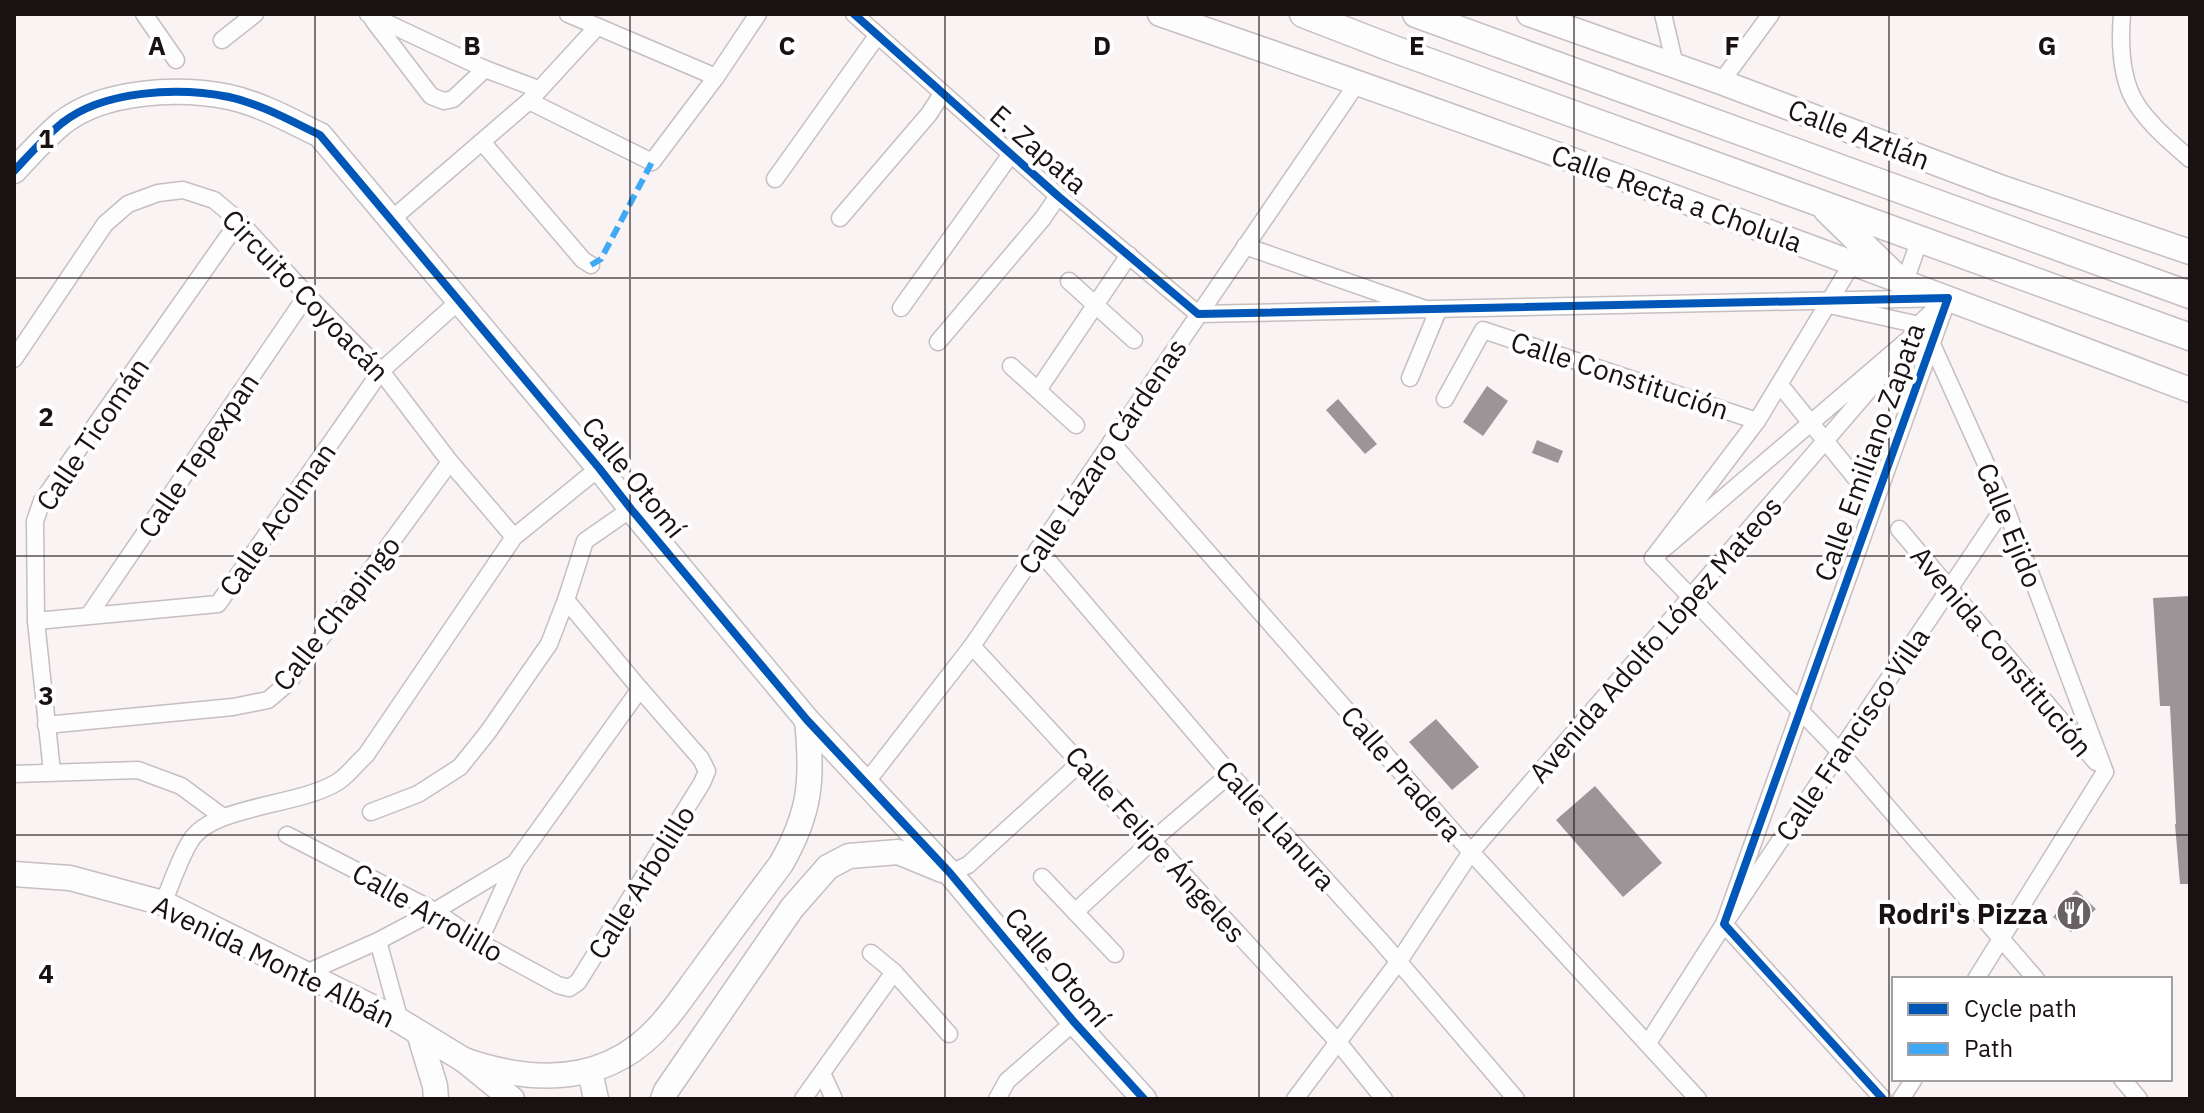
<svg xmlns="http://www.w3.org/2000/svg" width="2204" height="1113" font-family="'IBM Plex Sans',sans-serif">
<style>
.building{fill:#9c9598}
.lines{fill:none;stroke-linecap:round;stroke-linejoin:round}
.street-casing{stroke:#c6bec0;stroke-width:19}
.secondary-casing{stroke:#c6bec0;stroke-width:27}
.primary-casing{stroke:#c6bec0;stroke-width:29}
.street{stroke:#fefdfd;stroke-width:16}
.secondary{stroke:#fefdfd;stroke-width:24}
.primary{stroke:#fefdfd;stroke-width:26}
.quiet{stroke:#3fa9f5;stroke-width:6;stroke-dasharray:12 6;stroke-linecap:butt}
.cycleway-casing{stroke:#fff;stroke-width:13}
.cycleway{stroke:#0057b8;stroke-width:8}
.grid{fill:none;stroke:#1a1113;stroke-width:2;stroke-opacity:0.55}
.labels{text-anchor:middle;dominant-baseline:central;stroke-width:8;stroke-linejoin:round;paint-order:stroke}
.street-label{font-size:28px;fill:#1a1113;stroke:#fff}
.poi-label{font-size:28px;font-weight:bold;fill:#1a1113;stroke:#fff;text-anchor:end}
.grid-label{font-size:26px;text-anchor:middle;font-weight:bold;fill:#1a1113;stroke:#fff;stroke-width:8;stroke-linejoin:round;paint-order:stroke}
</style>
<rect width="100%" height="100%" fill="#f9f3f4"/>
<g class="building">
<polygon points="1487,386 1508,401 1483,436 1463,422"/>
<polygon points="1338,399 1377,444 1365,454 1326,410"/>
<polygon points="1537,440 1563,451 1558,463 1532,453"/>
<polygon points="2190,596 2190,884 2180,884 2175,824 2176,824 2170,706 2160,706 2153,598"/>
<polygon points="1436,719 1479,767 1452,790 1409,742"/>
<polygon points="1595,786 1662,863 1623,897 1556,820"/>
<polygon points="2076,890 2096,909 2071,932 2053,917"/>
</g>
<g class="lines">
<defs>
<g id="street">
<polyline points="144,14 176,60"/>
<polyline points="368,14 485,69 538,89"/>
<polyline points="568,14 716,77"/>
<polyline points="854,14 1058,196 1198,314 1948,298 1724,924 1883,1099"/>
<polyline points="1663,14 1675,65"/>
<path d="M 2122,14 C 2120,38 2120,65 2129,89 C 2138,115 2169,141 2190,159"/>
<polyline points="373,20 431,96 444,101 453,99 485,69"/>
<polyline points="222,40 255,14"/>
<polyline points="1721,82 1771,14"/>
<polyline points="529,101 652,162 716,77 758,14"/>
<polyline points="483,143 583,260 591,265"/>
<polyline points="775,179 877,36"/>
<polyline points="840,218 929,114 942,94"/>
<polyline points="392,219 529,101 597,27"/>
<polyline points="1245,246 1437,313 1410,378"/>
<polyline points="1069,281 1134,340"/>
<polyline points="1908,289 1905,281 1920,239"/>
<polyline points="1834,306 1924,326"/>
<polyline points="901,308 1011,154"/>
<polyline points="1930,340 2005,506 2105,772"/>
<polyline points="938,342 1043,218 1058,196"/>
<polyline points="14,359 105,224 128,204 158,193 183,190 214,200 239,221 307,295 381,371 450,462 514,537"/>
<polyline points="1011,366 1076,425"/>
<polyline points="1780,385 1875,502"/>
<polyline points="1038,390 1129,255"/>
<polyline points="1445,399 1483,330 1757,421"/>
<polyline points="1111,442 1471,852 1698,1099"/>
<polyline points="1899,529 2096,762"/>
<polyline points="1038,549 1230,774 1380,940 1516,1099"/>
<polyline points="1653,558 1840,752 2036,979"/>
<polyline points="89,615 307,295"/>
<polyline points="36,621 218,604 381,371 459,301"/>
<polyline points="972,646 1338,1042 1384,1099"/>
<polyline points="46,725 233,707 268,700 288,683 450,462"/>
<polyline points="52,772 36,621 35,521 42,501 239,221"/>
<polyline points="14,774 138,770 181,786 223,817"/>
<polyline points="865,784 972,646 1358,82"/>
<polyline points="371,812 418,794 460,767 488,732 549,644 566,600 585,541 631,509"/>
<polyline points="287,835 435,911 479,942 558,985 569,988 578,982 702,783 707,771 701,759 640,689 566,600"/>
<polyline points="950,873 968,865 1081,762"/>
<polyline points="1042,877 1115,954"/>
<path d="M 163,903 C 172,883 179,859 191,840 C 213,805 302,806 339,781 C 349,774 357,763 366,755 L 514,537 L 599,468"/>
<polyline points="1075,912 1152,841 1230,774"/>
<polyline points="378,941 400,1021"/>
<polyline points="479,942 515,863"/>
<polyline points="871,953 894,972 949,1034"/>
<polyline points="306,973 378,941 435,911 515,863 640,689"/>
<polyline points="1976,979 2105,772"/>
<polyline points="1648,1043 1724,924 2005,506"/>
<polyline points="822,1073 834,1099"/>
<polyline points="2122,1079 2139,1099"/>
<polyline points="803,1099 894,972"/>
<polyline points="997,1099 1007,1081 1074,1022"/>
<polyline points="1295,1099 1399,961 1471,852 1924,326 1948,298 1922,321 1924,326 1653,558 1757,421 1853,262"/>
<polyline points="1901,1099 1914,1079"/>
</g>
<g id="secondary">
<path d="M 1160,14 C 1506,133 1848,260 2190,390"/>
<polyline points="1529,14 1721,82 1997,186 2190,252"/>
<path d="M 14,171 C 29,155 45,137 62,123 C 104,90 178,87 229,97 C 261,104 291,121 320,135 L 599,468 L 631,509 L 807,720 L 950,873 L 1074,1022 L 1144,1099"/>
<polyline points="14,874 70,878 163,903 400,1021 464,1060 512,1099"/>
<polyline points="419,1033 435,1086 436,1099"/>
<path d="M 464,1060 C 536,1085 611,1085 664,1021 C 677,1006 689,988 701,972 C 727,936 754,900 781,864 C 811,812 813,779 807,720"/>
<polyline points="590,1071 596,1099"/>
<polyline points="663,1099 666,1091 792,908 828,867 849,856 898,852 942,870"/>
</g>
<g id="primary">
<polyline points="1303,14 1391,48 2190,337"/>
<polyline points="1416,14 2190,295"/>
<polyline points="1827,210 1897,278"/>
</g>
</defs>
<use href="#street" class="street-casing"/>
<use href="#secondary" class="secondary-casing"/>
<use href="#primary" class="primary-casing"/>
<use href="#street" class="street"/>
<use href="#secondary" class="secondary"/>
<use href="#primary" class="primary"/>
<polyline class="quiet" points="591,265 601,259 652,162"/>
<defs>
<g id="cycleway">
<polyline points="854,14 1058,196 1198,314 1948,298 1724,924 1883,1099"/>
<path d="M 14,171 C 29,155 45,137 62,123 C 104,90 178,87 229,97 C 261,104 291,121 320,135 L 599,468 L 631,509 L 807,720 L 950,873 L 1074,1022 L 1144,1099"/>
</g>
</defs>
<use href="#cycleway" class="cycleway-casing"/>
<use href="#cycleway" class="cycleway"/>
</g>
<path class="grid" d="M 315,14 L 315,1099M 630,14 L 630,1099M 945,14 L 945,1099M 1259,14 L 1259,1099M 1574,14 L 1574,1099M 1889,14 L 1889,1099M 14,278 L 2190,278M 14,556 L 2190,556M 14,835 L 2190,835"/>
<defs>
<symbol id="restaurant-disc" viewBox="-11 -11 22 22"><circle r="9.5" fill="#686062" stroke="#fff"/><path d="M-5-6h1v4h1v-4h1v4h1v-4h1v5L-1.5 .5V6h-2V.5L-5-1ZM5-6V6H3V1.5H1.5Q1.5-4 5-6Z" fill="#fff"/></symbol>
</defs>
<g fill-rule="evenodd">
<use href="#restaurant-disc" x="2054" y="893" width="40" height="40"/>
</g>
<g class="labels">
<g class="street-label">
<text transform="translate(1859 134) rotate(21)">Calle Aztlán</text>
<text transform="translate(1039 149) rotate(41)">E. Zapata</text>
<text transform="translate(1677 198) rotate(20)">Calle Recta a Cholula</text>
<text transform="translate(306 295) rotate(46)">Circuito Coyoacán</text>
<text transform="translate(1620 375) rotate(18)">Calle Constitución</text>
<text transform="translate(92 434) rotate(-56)">Calle Ticomán</text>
<text transform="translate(1869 452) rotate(-70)">Calle Emiliano Zapata</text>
<text transform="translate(198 455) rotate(-56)">Calle Tepexpan</text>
<text transform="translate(1102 456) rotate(-56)">Calle Lázaro Cárdenas</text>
<text transform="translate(634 477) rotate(51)">Calle Otomí</text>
<text transform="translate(277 519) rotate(-55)">Calle Acolman</text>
<text transform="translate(2010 525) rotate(68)">Calle Ejido</text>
<text transform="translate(336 613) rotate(-52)">Calle Chapingo</text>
<text transform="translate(1655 639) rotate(-49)">Avenida Adolfo López Mateos</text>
<text transform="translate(2002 651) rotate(50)">Avenida Constitución</text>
<text transform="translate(1852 734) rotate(-56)">Calle Francisco Villa</text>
<text transform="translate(1402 773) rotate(49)">Calle Pradera</text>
<text transform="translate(1276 825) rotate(48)">Calle Llanura</text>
<text transform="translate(1156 844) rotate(48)">Calle Felipe Ángeles</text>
<text transform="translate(641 882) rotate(-58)">Calle Arbolillo</text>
<text transform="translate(428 912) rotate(30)">Calle Arrolillo</text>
<text transform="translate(274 961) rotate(26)">Avenida Monte Albán</text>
<text transform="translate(1058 967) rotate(50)">Calle Otomí</text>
</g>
<g class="poi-label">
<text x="2048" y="913">Rodri's Pizza</text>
</g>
</g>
<g class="grid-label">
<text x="157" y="55">A</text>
<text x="472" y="55">B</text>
<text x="787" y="55">C</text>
<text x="1102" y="55">D</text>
<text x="1417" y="55">E</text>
<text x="1732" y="55">F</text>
<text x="2047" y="55">G</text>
<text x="46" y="148">1</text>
<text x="46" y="426">2</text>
<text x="46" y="705">3</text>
<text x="46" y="983">4</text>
</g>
<rect width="2204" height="1113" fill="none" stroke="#1a1113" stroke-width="32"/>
<rect x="1892" y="977" width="280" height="104" fill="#ffffff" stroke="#a3a0a1" stroke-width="2"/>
<rect x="1908" y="1003" width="40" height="12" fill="#0057b8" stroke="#a3a0a1" stroke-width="2"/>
<text x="1964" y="1017" font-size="24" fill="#1a1113">Cycle path</text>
<rect x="1908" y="1043" width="40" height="12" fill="#3fa9f5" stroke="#a3a0a1" stroke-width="2"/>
<text x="1964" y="1057" font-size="24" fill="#1a1113">Path</text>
</svg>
